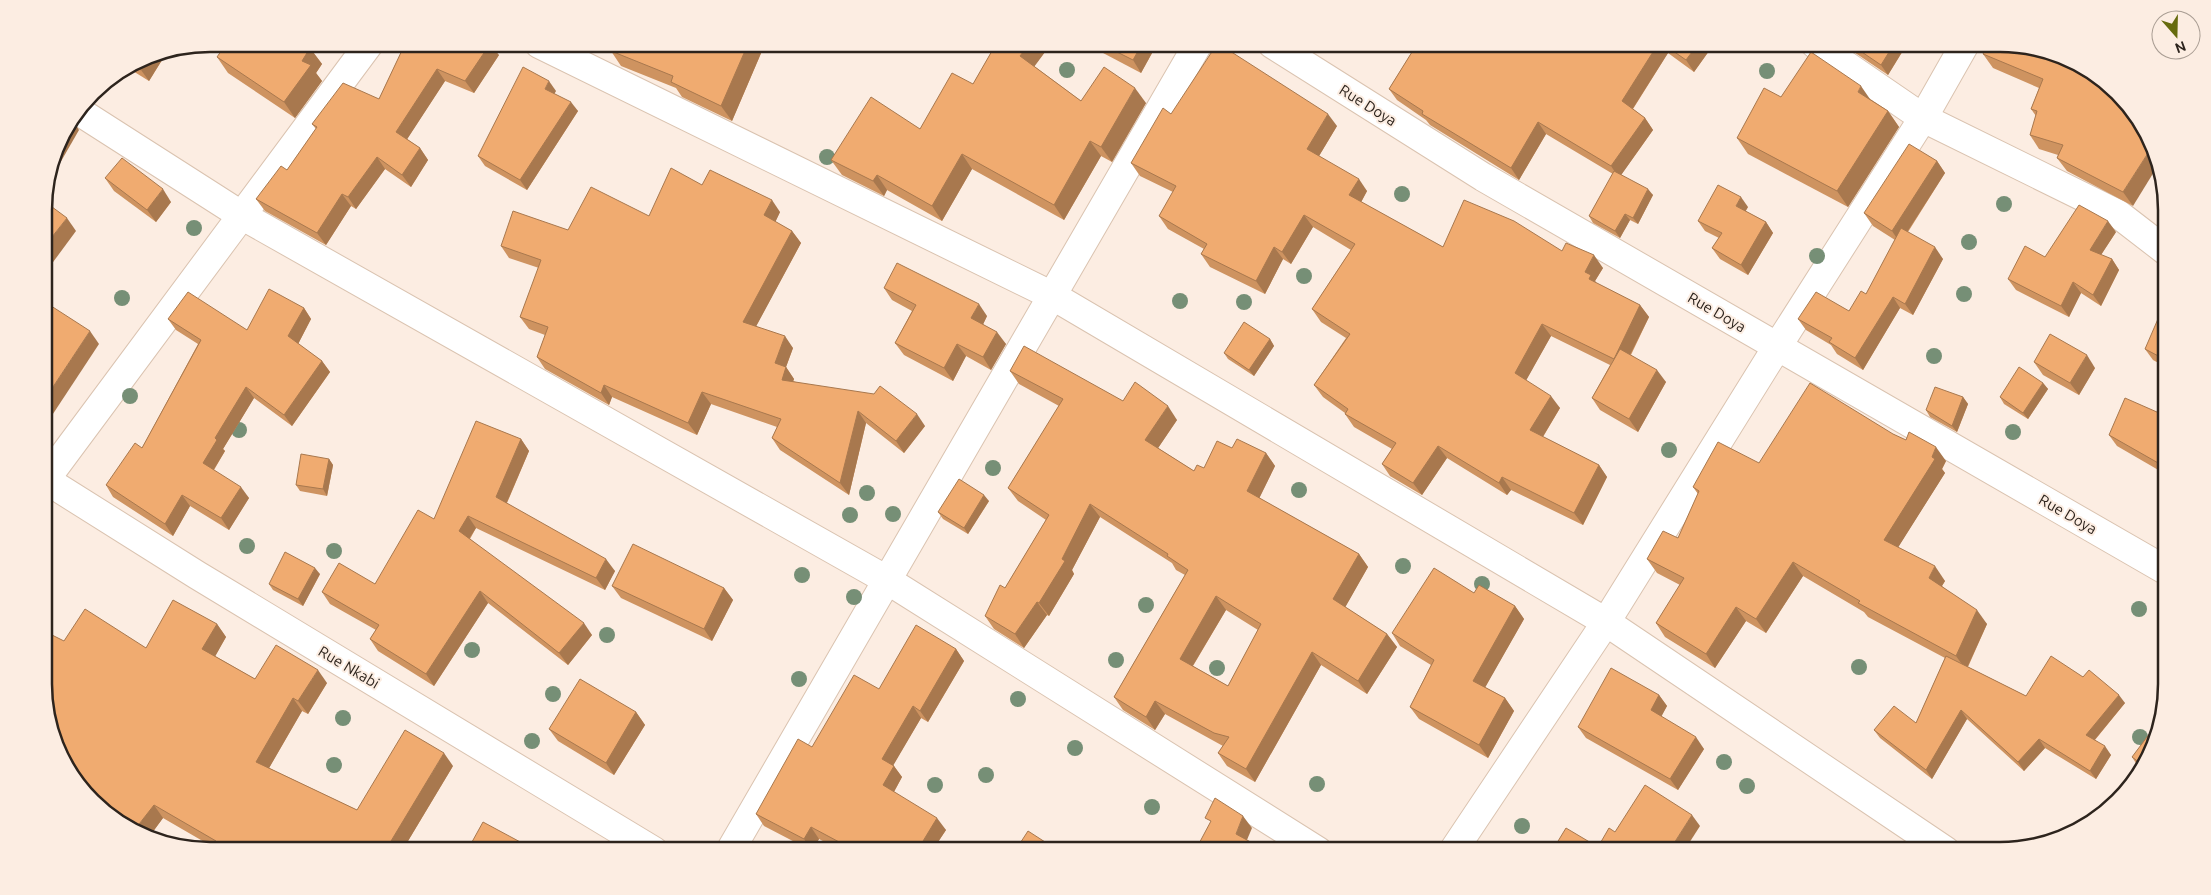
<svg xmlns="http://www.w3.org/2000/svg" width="2211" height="895" font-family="Ubuntu,sans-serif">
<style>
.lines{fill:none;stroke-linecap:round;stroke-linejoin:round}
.minor-casing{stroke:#dac3b0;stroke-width:30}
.minor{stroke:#fff;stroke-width:28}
.tree{fill:#768f76}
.wall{fill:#ce9360;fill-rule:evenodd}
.shaded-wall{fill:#a8784e}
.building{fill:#f0ab70;stroke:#a8784e;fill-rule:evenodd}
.labels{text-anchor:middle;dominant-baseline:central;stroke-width:4;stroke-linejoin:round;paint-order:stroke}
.street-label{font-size:15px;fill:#2d241d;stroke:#fcede2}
.rim{fill:none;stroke:#2d241d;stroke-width:2.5}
</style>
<rect width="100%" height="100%" fill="#fcede2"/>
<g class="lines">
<defs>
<g id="minor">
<polyline points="539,44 1053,296 1606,622 1946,851"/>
<polyline points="1272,44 1483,177 2167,571"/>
<polyline points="1815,44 1923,118 2118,214 2166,251"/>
<polyline points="80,112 241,215 887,580 1318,851"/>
<polyline points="46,479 369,44"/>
<polyline points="46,480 197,575 654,851"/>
<polyline points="730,851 1198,44"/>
<polyline points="1453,851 1606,622 1777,347 1923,118 1965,44"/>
</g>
</defs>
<use href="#minor" class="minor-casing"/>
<use href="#minor" class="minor"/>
</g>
<g class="tree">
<circle cx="1067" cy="70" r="8"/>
<circle cx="1767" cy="71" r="8"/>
<circle cx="827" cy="157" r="8"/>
<circle cx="1402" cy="194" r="8"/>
<circle cx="2004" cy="204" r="8"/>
<circle cx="194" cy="228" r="8"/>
<circle cx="1969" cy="242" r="8"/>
<circle cx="1817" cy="256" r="8"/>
<circle cx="1304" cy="276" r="8"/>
<circle cx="1964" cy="294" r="8"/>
<circle cx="122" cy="298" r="8"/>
<circle cx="1180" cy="301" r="8"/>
<circle cx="1244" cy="302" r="8"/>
<circle cx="1934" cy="356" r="8"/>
<circle cx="130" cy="396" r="8"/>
<circle cx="239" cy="430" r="8"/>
<circle cx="2013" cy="432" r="8"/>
<circle cx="1669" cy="450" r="8"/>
<circle cx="993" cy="468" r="8"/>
<circle cx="1299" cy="490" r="8"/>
<circle cx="867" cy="493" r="8"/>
<circle cx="893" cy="514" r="8"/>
<circle cx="850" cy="515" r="8"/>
<circle cx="247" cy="546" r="8"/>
<circle cx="334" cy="551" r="8"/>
<circle cx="1403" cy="566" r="8"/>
<circle cx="802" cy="575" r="8"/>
<circle cx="1482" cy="584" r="8"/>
<circle cx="854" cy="597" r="8"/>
<circle cx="1146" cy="605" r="8"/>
<circle cx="2139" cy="609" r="8"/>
<circle cx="607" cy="635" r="8"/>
<circle cx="472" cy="650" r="8"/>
<circle cx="1116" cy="660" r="8"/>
<circle cx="1859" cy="667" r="8"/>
<circle cx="1217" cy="668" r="8"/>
<circle cx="799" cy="679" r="8"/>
<circle cx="553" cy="694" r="8"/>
<circle cx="1018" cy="699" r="8"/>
<circle cx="343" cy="718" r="8"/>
<circle cx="2140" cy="737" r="8"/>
<circle cx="532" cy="741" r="8"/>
<circle cx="1075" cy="748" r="8"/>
<circle cx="1724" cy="762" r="8"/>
<circle cx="334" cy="765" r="8"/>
<circle cx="986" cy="775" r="8"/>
<circle cx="1317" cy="784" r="8"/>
<circle cx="935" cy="785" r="8"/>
<circle cx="1747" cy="786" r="8"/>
<circle cx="1152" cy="807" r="8"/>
<circle cx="1522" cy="826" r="8"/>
</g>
<g class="wall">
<polygon points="405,44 499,55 474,93 445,81 407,139 420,148 428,160 411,187 385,169 356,209 351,206 326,245 265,211 256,199 287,170 316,129 312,124 379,99"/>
<polygon points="765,44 732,121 682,97 676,88 621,66 611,51"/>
<polygon points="853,44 861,44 860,47"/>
<polygon points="996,44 1051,44 1034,66 1081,101 1146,103 1112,162 1101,156 1064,220 972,169 942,221 887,190 884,196 842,175 831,160 920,129 973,84"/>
<polygon points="1086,44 1157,44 1141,73"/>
<polygon points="1417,44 1714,44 1694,72 1668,53 1633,109 1645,118 1653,130 1621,175 1653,195 1638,224 1630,220 1620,238 1593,223 1589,216 1613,174 1546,134 1519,180 1430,125 1426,120 1397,100 1389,89"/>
<polygon points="1842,44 1907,44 1888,75"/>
<polygon points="309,47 322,64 316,73 322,81 295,118 228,73 217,57"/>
<polygon points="167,52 149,81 128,68 147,56"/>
<polygon points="2054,53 2133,206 2067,171 2057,158 2058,155 2039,149 2030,135 2036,116 2031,109 2039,88 1993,68 1983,54"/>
<polygon points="556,91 554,94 578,111 527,190 485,166 478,156"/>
<polygon points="1781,97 1871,100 1888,111 1899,127 1848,207 1748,154 1737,138"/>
<polygon points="1171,114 1337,126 1319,156 1367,191 1361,202 1443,247 1562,251 1603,268 1595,281 1596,283 1640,305 1649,317 1631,355 1666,382 1638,432 1600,410 1592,398 1610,365 1551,336 1526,380 1560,408 1543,437 1599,465 1607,477 1583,525 1511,490 1507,495 1447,458 1422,495 1390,476 1382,464 1392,449 1354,427 1345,414 1345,413 1323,397 1314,385 1346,338 1321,322 1312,309 1351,250 1313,227 1291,264 1283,259 1265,294 1210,267 1201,254 1204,249 1168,229 1159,216 1173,192 1140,176 1131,163"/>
<polygon points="1937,161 1945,173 1908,232 1943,259 1913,315 1900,308 1863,370 1837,354 1831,345 1806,330 1798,319 1849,311 1866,294 1895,240 1873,226 1864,213"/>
<polygon points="105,178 171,202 156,222 114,191"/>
<polygon points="702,185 780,212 775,222 792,231 801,243 756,326 793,348 786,367 794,379 793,381 925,426 904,453 866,423 849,495 780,450 772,438 777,427 711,404 697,435 612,397 609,405 545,369 537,357 545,335 529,329 520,317 539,268 509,258 501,246 568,230 649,216"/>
<polygon points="1748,207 1745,211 1766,222 1773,233 1748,275 1720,259 1712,248 1719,238 1705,231 1698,221"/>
<polygon points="2116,232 2101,255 2112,259 2119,270 2101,306 2081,293 2069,317 2016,290 2008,279 2045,257"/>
<polygon points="884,288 987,316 983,324 1006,344 991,370 966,356 953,381 904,355 895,343 912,311 892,300"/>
<polygon points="2166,307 2166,367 2153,360 2145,349"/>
<polygon points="304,308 311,319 298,344 322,361 330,372 292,426 254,398 223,449 225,451 214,470 249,498 229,530 190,506 173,536 113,497 106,485 142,448 198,344 176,330 168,319 247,330"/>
<polygon points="1270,339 1274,346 1254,376 1228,359 1224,353"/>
<polygon points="2034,362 2095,368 2079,395 2043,375"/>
<path d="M 1010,371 L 1123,401 L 1177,420 L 1158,448 L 1194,471 L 1204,468 L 1232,448 L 1266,453 L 1275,466 L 1259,498 L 1359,554 L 1368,567 L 1345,607 L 1387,634 L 1397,647 L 1367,694 L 1321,665 L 1255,782 L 1227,766 L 1218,753 L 1223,746 L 1165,714 L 1155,730 L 1123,710 L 1114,697 L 1185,575 L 1176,570 L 1172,563 L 1100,517 L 1072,570 L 1074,574 L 1049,616 L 1047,615 L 1024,648 L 994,629 L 985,616 L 1005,588 L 1046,520 L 1018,501 L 1008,488 L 1059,406 L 1019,384 ZM 1226,610 L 1258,630 L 1228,686 L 1193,666 Z"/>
<polygon points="2043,383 2048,389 2028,419 2004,404 2000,397"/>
<polygon points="1963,397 1968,404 1957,432 1930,417 1926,410"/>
<polygon points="2166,416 2167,475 2117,446 2109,435"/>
<polygon points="1893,434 1946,461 1942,469 1945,473 1898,547 1945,581 1942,586 1987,624 1968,667 2026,696 2083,677 2125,703 2095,740 2111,755 2096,779 2045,748 2024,771 1967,719 1932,779 1880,738 1874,730 1916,723 1945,658 1868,617 1864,612 1803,576 1766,633 1746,621 1715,668 1665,637 1656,623 1680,585 1657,573 1647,559 1678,538 1698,494 1693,487 1759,463"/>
<polygon points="521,439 529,451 507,503 615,571 605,590 476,528 470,539 592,635 568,665 488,603 434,686 378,651 370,639 376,630 330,604 322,592 375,584 434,519"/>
<polygon points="329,459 333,465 327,496 300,491 296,485"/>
<polygon points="989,501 968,534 943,519 938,512"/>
<polygon points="320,574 303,606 273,590 269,584"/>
<polygon points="612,586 724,588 733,600 712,641 621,598"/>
<polygon points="1474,593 1515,606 1524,619 1485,687 1505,698 1514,711 1488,758 1419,719 1410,707 1431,665 1400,646 1392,633"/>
<polygon points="217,624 226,637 215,656 255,679 327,683 308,714 302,711 269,768 357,810 453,766 402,851 211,851 213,847 163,818 149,837 64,641 146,648"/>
<polygon points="956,649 964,661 928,722 921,718 893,765 902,777 894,792 946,830 932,851 842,851 819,839 812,851 764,826 756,814 812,747"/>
<polygon points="1659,695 1667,706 1661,716 1704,749 1678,790 1586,738 1578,727"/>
<polygon points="636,712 645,725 614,775 558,741 549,729"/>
<polygon points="2158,738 2142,769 2139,768 2132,757"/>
</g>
<g class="shaded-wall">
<polygon points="298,44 311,44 305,54"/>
<polygon points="490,44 499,55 474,93 465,81"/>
<polygon points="748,44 765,44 732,121 721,106"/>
<polygon points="1029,44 1051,44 1031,71 1020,56"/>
<polygon points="1142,44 1157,44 1141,73 1133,60"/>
<polygon points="1658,44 1661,44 1668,53 1630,113 1622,101"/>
<polygon points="1698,44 1714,44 1694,72 1686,60"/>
<polygon points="1894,44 1907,44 1888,75 1881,65"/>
<polygon points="310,48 322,64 316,73 322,81 295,118 284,102 302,61"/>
<polygon points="167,52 149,81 141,70 149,56"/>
<polygon points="437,69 445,81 404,144 396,132"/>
<polygon points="549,81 556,91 551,99 545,89"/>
<polygon points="1861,86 1872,102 1858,92"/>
<polygon points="1135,88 1146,103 1112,162 1101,147"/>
<polygon points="571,102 578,111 527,190 520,180"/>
<polygon points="1888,111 1899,127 1848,207 1837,191"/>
<polygon points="1328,114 1337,126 1316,161 1307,149"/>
<polygon points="1645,118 1653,130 1619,178 1611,166"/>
<polygon points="73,121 79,130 48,184 61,137"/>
<polygon points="1538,122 1546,134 1519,180 1511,168"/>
<polygon points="1090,141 1101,156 1064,220 1054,205"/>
<polygon points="420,148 428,160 411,187 402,175"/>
<polygon points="2150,150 2157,167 2133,206 2123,192"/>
<polygon points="962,154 972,169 942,221 932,206"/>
<polygon points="377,157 385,169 356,209 348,197"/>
<polygon points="1937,161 1945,173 1900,243 1892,231"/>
<polygon points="877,175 887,190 884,196 873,181"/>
<polygon points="1359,179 1367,191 1358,208 1349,195"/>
<polygon points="163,189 171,202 156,222 147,210"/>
<polygon points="1648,189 1653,195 1638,224 1633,218"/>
<polygon points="342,194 351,206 326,245 317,233"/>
<polygon points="1741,197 1748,207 1743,216 1736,206"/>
<polygon points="772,200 780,212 773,227 764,215"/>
<polygon points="1625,214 1630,220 1620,238 1615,231"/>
<polygon points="1304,215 1313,227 1291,264 1282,252"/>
<polygon points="67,218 76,231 45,273 44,247"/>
<polygon points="2108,221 2116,232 2097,261 2090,250"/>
<polygon points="1766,222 1773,233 1748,275 1741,265"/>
<polygon points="792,231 801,243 752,334 743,322"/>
<polygon points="1274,247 1283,259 1265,294 1256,281"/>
<polygon points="1935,247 1943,259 1913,315 1905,304"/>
<polygon points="1594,255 1603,268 1595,281 1600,288 1589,279 1585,272"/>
<polygon points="2112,259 2119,270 2101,306 2093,295"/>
<polygon points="2073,282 2081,293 2069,317 2061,306"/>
<polygon points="1893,297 1900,308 1863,370 1855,358"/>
<polygon points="979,304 987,316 980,331 971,318"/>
<polygon points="1640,305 1649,317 1622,371 1614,359"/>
<polygon points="304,308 311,319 296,348 288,336"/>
<polygon points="1542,324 1551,336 1523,386 1515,373"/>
<polygon points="90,331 99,344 45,426 45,399"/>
<polygon points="997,332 1006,344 991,370 983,357"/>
<polygon points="785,336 793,348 786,367 794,379 790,391 782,380 775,363"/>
<polygon points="1270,339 1274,346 1254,376 1249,370"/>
<polygon points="957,344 966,356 953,381 944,368"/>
<polygon points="2087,355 2095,368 2079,395 2070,383"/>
<polygon points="322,361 330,372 292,426 284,415"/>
<polygon points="1657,370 1666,382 1638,432 1629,419"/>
<polygon points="2043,383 2048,389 2028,419 2023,413"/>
<polygon points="604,385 612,397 609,405 601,393"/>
<polygon points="246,387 254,398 223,449 225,451 211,474 203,463 215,438"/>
<polygon points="702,392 711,404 697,435 688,423"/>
<polygon points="1551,396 1560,408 1539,443 1530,430"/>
<polygon points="1963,397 1968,404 1957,432 1952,426"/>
<polygon points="1168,406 1177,420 1154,454 1145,440"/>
<polygon points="858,411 866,423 849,495 840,483"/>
<polygon points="917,414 925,426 904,453 896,441"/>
<polygon points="521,439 529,451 504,509 496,497"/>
<polygon points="1438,446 1447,458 1422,495 1413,483"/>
<polygon points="1936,447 1946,461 1942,469 1945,473 1894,554 1884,540 1932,457"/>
<polygon points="1266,453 1275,466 1256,505 1247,491"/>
<polygon points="329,459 333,465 327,496 323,489"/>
<polygon points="1599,465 1607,477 1583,525 1574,513"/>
<polygon points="1502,477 1511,490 1507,495 1499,483"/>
<polygon points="241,487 249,498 229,530 221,518"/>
<polygon points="182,495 190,506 173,536 165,524"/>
<polygon points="984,495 989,501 968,534 964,528"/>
<polygon points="46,503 51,510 46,517"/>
<polygon points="1090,504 1100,517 1072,570 1074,574 1049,616 1039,603"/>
<polygon points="468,516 476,528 467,542 459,531"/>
<polygon points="1359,554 1368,567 1342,613 1333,599"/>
<polygon points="606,559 615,571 605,590 596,578"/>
<polygon points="1793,562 1803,576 1766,633 1756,619"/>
<polygon points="1935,566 1945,581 1938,592 1929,578"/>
<polygon points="315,568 320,574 303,606 298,599"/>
<polygon points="724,588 733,600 712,641 704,629"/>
<polygon points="480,591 488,603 434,686 426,674"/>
<polygon points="1216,596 1226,610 1189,672 1180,659"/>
<polygon points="1037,602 1047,615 1024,648 1015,634"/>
<polygon points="1515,606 1524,619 1482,693 1473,681"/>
<polygon points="1736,607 1746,621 1715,668 1706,654"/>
<polygon points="1977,610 1987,624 1966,670 1956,656"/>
<polygon points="584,623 592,635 568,665 559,653"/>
<polygon points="217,624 226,637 212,662 202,649"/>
<polygon points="1387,634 1397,647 1367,694 1358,681"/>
<polygon points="956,649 964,661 928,722 920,711"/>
<polygon points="1312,652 1321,665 1255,782 1246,769"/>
<polygon points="318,670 327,683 308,714 298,701"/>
<polygon points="1659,695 1667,706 1659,721 1651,710"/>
<polygon points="2119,695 2125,703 2092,743 2086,735"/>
<polygon points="293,698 302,711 265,775 256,762"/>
<polygon points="1505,698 1514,711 1488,758 1479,745"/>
<polygon points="1155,701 1165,714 1155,730 1146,717"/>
<polygon points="913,706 921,718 890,771 882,759"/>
<polygon points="1961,710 1967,719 1932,779 1926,770"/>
<polygon points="636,712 645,725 614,775 606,763"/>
<polygon points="1696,737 1704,749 1678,790 1670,779"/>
<polygon points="2039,739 2045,748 2024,771 2018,762"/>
<polygon points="2105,746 2111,755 2096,779 2090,771"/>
<polygon points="444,753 453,766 402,851 385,851"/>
<polygon points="894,766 902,777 891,797 883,785"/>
<polygon points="154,805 163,818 149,837 136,828"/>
<polygon points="1692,815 1700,826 1684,851 1669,851"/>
<polygon points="1243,816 1252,828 1244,847 1236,834"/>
<polygon points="937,818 946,830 932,851 917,851"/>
<polygon points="811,827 819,839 812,851 804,839"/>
</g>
<g class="building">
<polygon points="226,44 304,44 310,48 302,61 311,65 284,102 217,57"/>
<polygon points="405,44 490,44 465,81 437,69 396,132 420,148 402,175 377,157 348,197 342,194 317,233 256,199 281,166 287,170 317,127 312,124 343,83 379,99"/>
<polygon points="613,44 748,44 721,106 671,82 673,76 611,51"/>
<polygon points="996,44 1029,44 1020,56 1081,101 1104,67 1135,88 1101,147 1090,141 1054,205 962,154 932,206 877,175 873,181 831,160 871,97 920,129 952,73 973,84"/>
<polygon points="1101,44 1142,44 1133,60"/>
<polygon points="1217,44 1219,44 1328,114 1307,149 1359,179 1349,195 1443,247 1464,200 1514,221 1562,251 1566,243 1594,255 1585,272 1591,275 1589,279 1640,305 1614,359 1542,324 1515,373 1551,396 1530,430 1599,465 1574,513 1502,477 1499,483 1438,446 1413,483 1382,464 1396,443 1345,414 1348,409 1314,385 1350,334 1312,309 1355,244 1304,215 1282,252 1274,247 1256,281 1201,254 1207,244 1159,216 1176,186 1131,163 1163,108 1171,114"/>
<polygon points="1417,44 1658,44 1622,101 1645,118 1611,166 1538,122 1511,168 1422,114 1423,111 1389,89"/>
<polygon points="1663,44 1698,44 1686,60"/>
<polygon points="1850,44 1894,44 1881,65"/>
<polygon points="1988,44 2000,44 2054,53 2093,72 2133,109 2150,150 2123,192 2057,158 2063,145 2030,135 2037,111 2031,109 2043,79 1983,54"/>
<polygon points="1811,52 1861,86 1858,92 1888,111 1837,191 1737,138 1764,88 1781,97"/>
<polygon points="147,56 149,56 141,70 133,65"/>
<polygon points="523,67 549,81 545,89 571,102 520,180 478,156"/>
<polygon points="1909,144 1937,161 1892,231 1864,213"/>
<polygon points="122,158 163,189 147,210 105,178"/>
<polygon points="671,168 702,185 710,170 772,200 764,215 792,231 743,322 785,336 775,363 786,367 782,380 874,394 880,386 917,414 896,441 858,411 840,483 772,438 781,419 702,392 688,423 604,385 601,393 537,357 548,327 520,317 541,260 501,246 513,211 568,230 591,187 649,216"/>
<polygon points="1614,171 1648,189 1633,218 1625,214 1615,231 1589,216"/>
<polygon points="1718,185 1741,197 1736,206 1766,222 1741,265 1712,248 1722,233 1698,221"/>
<polygon points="44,201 67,218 44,247"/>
<polygon points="2079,205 2108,221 2090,250 2112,259 2093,295 2073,282 2061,306 2008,279 2025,246 2045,257"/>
<polygon points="1901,228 1935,247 1905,304 1893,297 1855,358 1829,342 1832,338 1798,319 1816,292 1849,311 1861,291 1866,294"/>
<polygon points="897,263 979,304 971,318 997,332 983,357 957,344 944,368 895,343 916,305 884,288"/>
<polygon points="269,289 304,308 288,336 322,361 284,415 246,387 215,438 217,440 203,463 241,487 221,518 182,495 165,524 106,485 135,443 142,448 201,340 168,319 188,292 247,330"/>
<polygon points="45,302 90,331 45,399"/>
<polygon points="2164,305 2166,307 2166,360 2145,349"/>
<polygon points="1244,322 1270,339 1249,370 1224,353"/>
<polygon points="2050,334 2087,355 2070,383 2034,362"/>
<path d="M 1024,346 L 1123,401 L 1135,382 L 1168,406 L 1145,440 L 1194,471 L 1197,465 L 1204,468 L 1217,441 L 1232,448 L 1237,439 L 1266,453 L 1247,491 L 1359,554 L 1333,599 L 1387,634 L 1358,681 L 1312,652 L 1246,769 L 1218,753 L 1229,737 L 1214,733 L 1155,701 L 1146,717 L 1114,697 L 1188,570 L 1167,556 L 1168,554 L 1090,504 L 1062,559 L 1065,561 L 1039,603 L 1037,602 L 1015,634 L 985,616 L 1000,585 L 1005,588 L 1049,515 L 1008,488 L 1063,399 L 1010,371 ZM 1216,596 L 1261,624 L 1228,686 L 1180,659 Z"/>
<polygon points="1620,349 1657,370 1629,419 1592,398"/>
<polygon points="2019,367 2043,383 2023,413 2000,397"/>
<polygon points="1810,383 1893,434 1906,440 1909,432 1936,447 1932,457 1935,459 1884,540 1935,566 1929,578 1977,610 1956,656 1858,603 1860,601 1793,562 1756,619 1736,607 1706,654 1656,623 1684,578 1647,559 1663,531 1678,538 1699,491 1693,487 1718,442 1759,463"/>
<polygon points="1935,387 1963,397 1952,426 1926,410"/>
<polygon points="2125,398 2166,416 2167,468 2109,435"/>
<polygon points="476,421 521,439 496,497 606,559 596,578 468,516 459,531 584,623 559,653 480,591 426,674 370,639 379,625 322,592 339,563 375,584 418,510 434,519"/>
<polygon points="301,454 329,459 323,489 296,485"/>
<polygon points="959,479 984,495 964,528 938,512"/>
<polygon points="633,544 724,588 704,629 612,586"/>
<polygon points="285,552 315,568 298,599 269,584"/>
<polygon points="1434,568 1474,593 1479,585 1515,606 1473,681 1505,698 1479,745 1410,707 1434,660 1392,633"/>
<polygon points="173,600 217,624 202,649 255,679 276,645 318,670 298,701 293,698 256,762 357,810 405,730 444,753 385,851 211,851 216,841 154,805 136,828 85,794 47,717 46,632 64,641 85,609 146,648"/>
<polygon points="916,625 956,649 920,711 913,706 882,759 894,766 883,785 937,818 917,851 887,851 882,848 881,851 856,851 811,827 804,839 756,814 798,739 812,747 854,675 879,689"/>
<polygon points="1946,656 2026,696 2051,656 2083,677 2089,670 2119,695 2086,735 2105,746 2090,771 2039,739 2018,762 1961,710 1926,770 1874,730 1894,706 1916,723"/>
<polygon points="1611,668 1659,695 1651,710 1696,737 1670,779 1578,727"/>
<polygon points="580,679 636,712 606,763 549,729"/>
<polygon points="2162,717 2158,738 2144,766 2132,757"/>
<polygon points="1645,785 1692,815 1669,851 1552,851 1566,828 1598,847 1609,828 1615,832"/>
<polygon points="1215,798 1243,816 1236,834 1267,851 1195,851 1211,821 1205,818"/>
<polygon points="2103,804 2110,809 2102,817 2089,824"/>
<polygon points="483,822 537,851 467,851"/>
<polygon points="2067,830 2072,833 2063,838"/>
<polygon points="1028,831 1059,851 1015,851"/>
</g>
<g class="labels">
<g class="street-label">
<text transform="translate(1368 105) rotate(32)">Rue Doya</text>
<text transform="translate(1717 312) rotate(30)">Rue Doya</text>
<text transform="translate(2068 514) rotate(30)">Rue Doya</text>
<text transform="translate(349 667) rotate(31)">Rue Nkabi</text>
</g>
</g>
<path d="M0 0H2211V895H0ZM210 52H2000A158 158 0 0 1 2158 210V684A158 158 0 0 1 2000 842H210A158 158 0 0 1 52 684V210A158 158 0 0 1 210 52Z" fill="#fcede2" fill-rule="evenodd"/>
<path class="rim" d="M210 52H2000A158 158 0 0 1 2158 210V684A158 158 0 0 1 2000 842H210A158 158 0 0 1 52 684V210A158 158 0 0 1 210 52Z"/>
<g transform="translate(2176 35) rotate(160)"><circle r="24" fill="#fcede2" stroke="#a99d93"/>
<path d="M0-4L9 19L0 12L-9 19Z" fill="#666b0d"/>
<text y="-8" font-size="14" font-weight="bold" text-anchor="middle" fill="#2d241d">N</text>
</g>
</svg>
